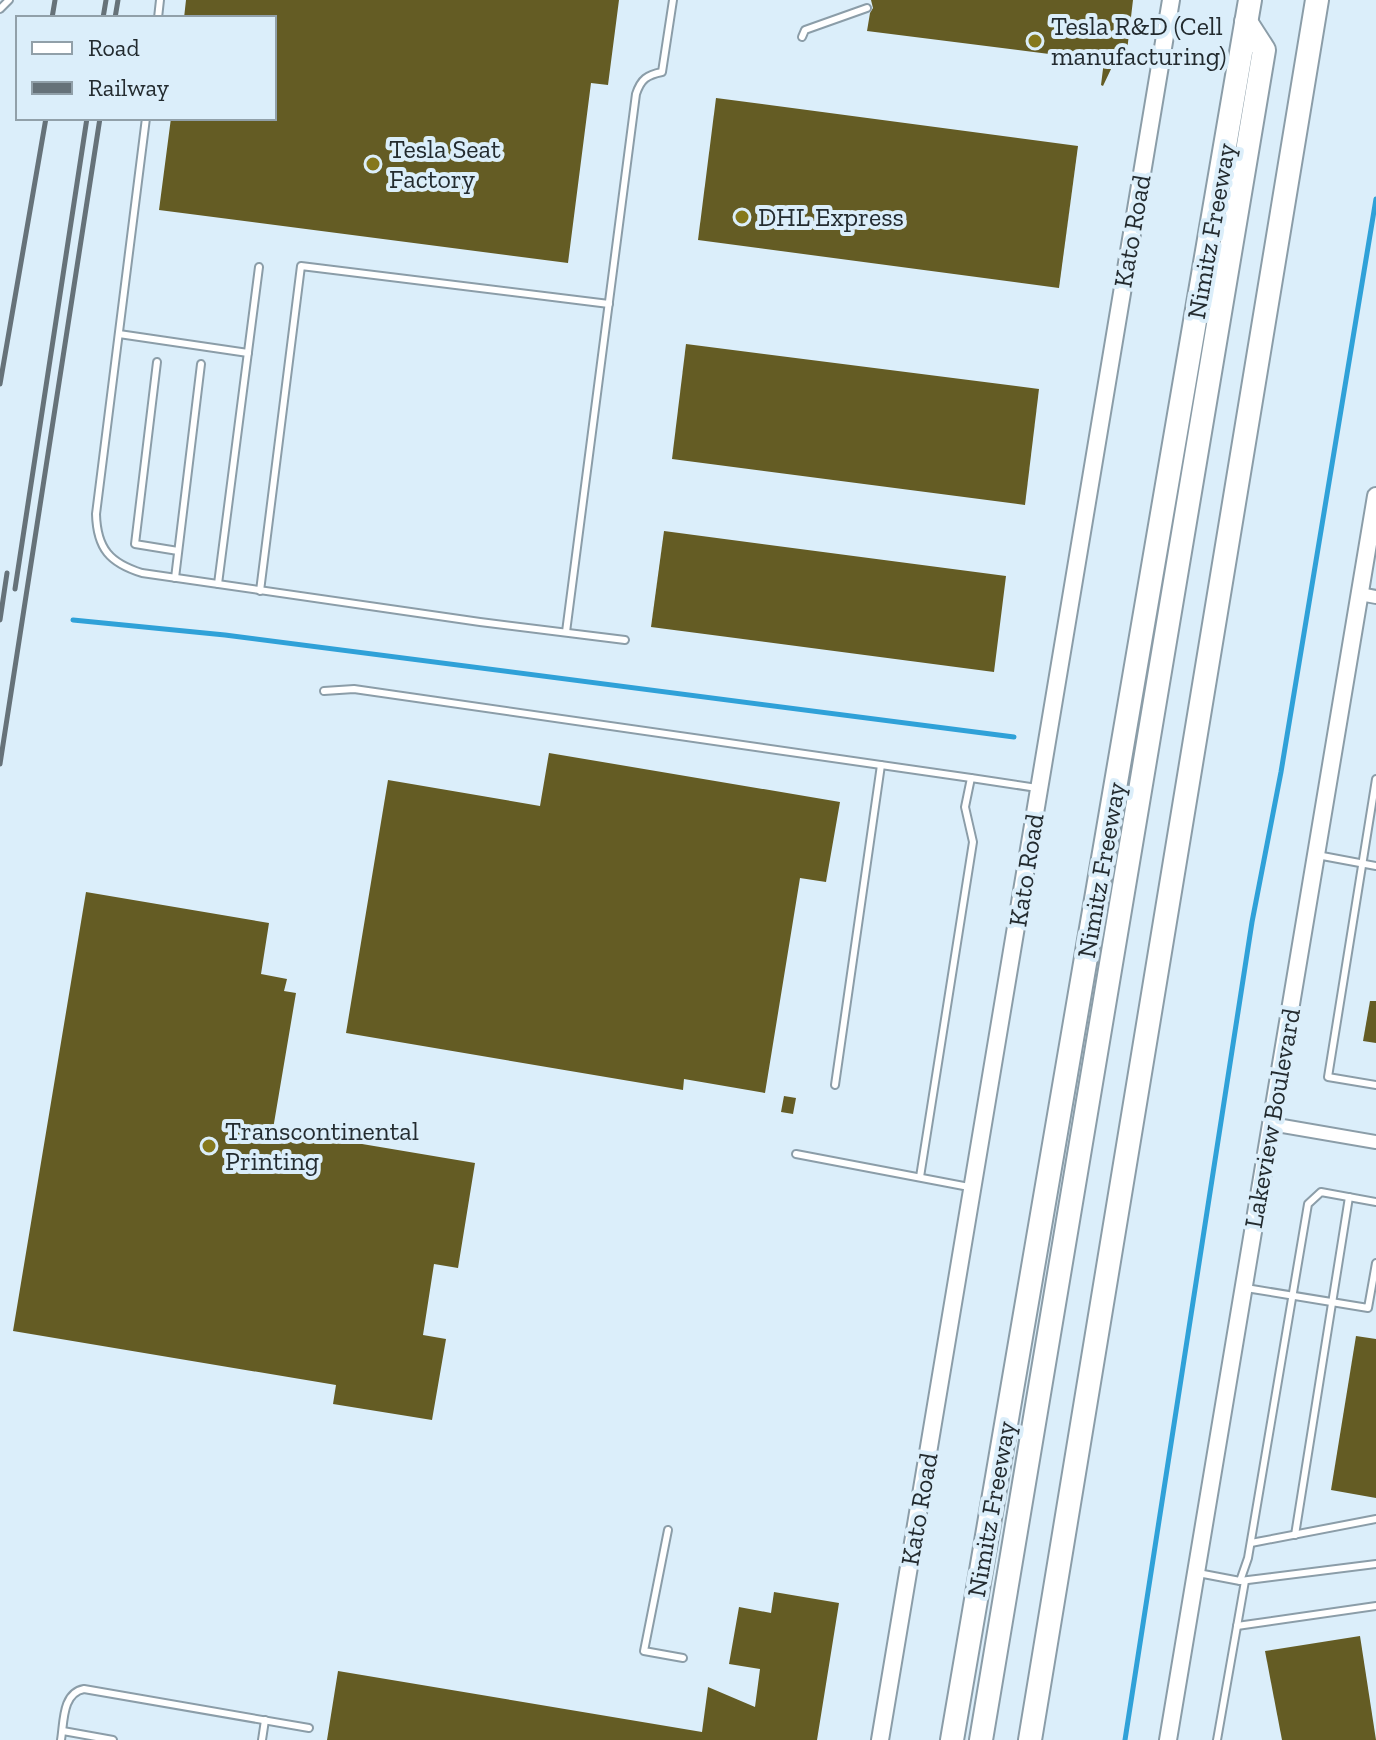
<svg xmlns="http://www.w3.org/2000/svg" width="1376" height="1740" font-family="'Zilla Slab',serif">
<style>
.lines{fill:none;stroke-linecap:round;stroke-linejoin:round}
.stream{stroke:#2fa1d8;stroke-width:5}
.building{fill:#645c24}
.service-casing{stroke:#8b9da8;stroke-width:10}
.minor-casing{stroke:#8b9da8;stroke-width:16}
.tertiary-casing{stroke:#8b9da8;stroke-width:20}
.motorway-casing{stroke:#8b9da8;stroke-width:26}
.service{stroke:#fff;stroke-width:6}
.minor{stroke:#fff;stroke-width:12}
.tertiary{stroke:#fff;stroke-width:16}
.motorway{stroke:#fff;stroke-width:22}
.rail{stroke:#667279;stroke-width:5}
.poi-dot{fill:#85781c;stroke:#dbeefa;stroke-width:3}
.labels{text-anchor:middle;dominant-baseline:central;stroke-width:8;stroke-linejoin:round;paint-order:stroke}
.poi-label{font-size:26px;fill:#232b2f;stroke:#dbeefa;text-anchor:start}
.street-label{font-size:26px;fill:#232b2f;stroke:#dbeefa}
</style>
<rect width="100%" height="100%" fill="#dbeefa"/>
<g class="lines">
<g class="stream">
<polyline points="73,620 225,635 1014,737"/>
<polyline points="1125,1740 1252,922 1281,772 1376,199"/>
</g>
</g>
<g class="building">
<polygon points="186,0 619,0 608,85 591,83 568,263 159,210 171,118 274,118 274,18 184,18"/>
<polygon points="871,0 1133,0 1127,51 1120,50 1103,86 1101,85 1104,61 867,31 870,13 873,8"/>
<polygon points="716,98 1078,146 1059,288 698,240"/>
<polygon points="686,344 1039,389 1025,505 672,459"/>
<polygon points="664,531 1006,576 994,672 651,627"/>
<polygon points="549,753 840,802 826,882 800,878 765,1093 684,1079 683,1090 346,1033 388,780 540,806"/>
<polygon points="86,892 269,923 261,974 287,979 284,991 296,993 273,1129 475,1163 458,1268 434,1264 423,1335 446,1339 432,1420 333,1404 336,1385 13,1331"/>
<polygon points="1370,1001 1376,1001 1376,1043 1363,1041"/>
<polygon points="784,1096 796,1098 793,1114 781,1112"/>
<polygon points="1356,1336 1376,1339 1376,1498 1331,1490"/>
<polygon points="774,1592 839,1603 817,1740 327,1740 338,1671 702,1732 708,1687 755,1707 760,1669 729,1664 739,1607 771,1613"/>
<polygon points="1360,1636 1376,1740 1282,1740 1265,1651"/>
</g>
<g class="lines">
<defs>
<g id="service">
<polyline points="0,9 9,0"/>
<polyline points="158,18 160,0"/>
<polyline points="802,37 805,30 867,8"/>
<path d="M 146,118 L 96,514 C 97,549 110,563 142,573 L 480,622 L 625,640"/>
<polyline points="119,334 248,353"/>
<polyline points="157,362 135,544 178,551"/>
<polyline points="175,578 201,364"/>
<polyline points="218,584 259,267"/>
<polyline points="260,591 301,266 609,304"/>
<path d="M 566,632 L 636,94 C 641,79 647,75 662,72 L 673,0"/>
<polyline points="324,691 354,689 971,778"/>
<polyline points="1376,779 1328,1077 1376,1085"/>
<polyline points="1317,855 1376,866"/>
<polyline points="835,1085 881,765"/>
<polyline points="796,1154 969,1187"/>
<polyline points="920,1177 973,842 965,807 971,778 1037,788"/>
<polyline points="1246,1288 1368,1308 1376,1263"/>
<polyline points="668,1530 644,1651 683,1658"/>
<polyline points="1295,1535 1349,1197"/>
<polyline points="1251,1543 1376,1519"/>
<polyline points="1198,1573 1240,1581 1376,1564"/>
<polyline points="1240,1581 1248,1558 1308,1204 1321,1192 1376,1202"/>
<polyline points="1237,1626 1376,1606"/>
<polyline points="63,1731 113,1740"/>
<path d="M 61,1740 C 64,1722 62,1693 84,1689 L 309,1728"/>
<polyline points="262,1740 265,1720"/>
<polyline points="1217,1740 1245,1581"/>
</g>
<g id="minor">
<polyline points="1360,594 1376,597"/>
<polyline points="1271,1124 1376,1142"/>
</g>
<g id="tertiary">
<polyline points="880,1740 1171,0"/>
<polyline points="1168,1740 1376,496"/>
</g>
<g id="motorway">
<polyline points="952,1740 1250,0"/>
<polyline points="981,1740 1264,50 1246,22"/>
<polyline points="1030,1740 1317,0"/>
</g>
</defs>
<use href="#service" class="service-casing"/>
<use href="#minor" class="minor-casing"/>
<use href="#tertiary" class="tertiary-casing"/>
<use href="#motorway" class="motorway-casing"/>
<use href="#service" class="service"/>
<use href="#minor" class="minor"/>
<use href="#tertiary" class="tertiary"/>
<use href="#motorway" class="motorway"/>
<g class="rail">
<polyline points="52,18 55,0"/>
<polyline points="103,18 106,0"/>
<polyline points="115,18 118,0"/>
<polyline points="0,384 46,118"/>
<polyline points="15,589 87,118"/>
<polyline points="0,620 7,573"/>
<polyline points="0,764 100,118"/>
</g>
</g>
<g class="poi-dot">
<circle cx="1035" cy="41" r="8"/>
<circle cx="373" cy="164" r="8"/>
<circle cx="742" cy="217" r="8"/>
<circle cx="209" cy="1146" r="8"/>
</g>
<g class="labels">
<g class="poi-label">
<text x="1051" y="26">Tesla R&amp;D (Cell<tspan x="1051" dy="30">manufacturing)</tspan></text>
<text x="389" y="149">Tesla Seat<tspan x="389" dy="30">Factory</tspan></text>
<text x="758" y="217">DHL Express</text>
<text x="225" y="1131">Transcontinental<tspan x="225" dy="30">Printing</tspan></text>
</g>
<g class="street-label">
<text transform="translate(1132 231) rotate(-80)">Kato Road</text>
<text transform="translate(1211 231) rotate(-80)">Nimitz Freeway</text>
<text transform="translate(1026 870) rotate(-81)">Kato Road</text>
<text transform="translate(1101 870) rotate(-80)">Nimitz Freeway</text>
<text transform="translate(1272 1118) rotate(-80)">Lakeview Boulevard</text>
<text transform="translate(919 1509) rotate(-80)">Kato Road</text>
<text transform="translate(991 1509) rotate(-80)">Nimitz Freeway</text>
</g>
</g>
<rect x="16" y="16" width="260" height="104" fill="#dbeefa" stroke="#91a0a9" stroke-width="2"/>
<rect x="32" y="42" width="40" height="12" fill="#ffffff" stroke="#91a0a9" stroke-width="2"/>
<text x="88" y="56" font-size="24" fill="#232b2f">Road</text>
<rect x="32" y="82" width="40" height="12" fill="#667279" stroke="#91a0a9" stroke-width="2"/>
<text x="88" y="96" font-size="24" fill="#232b2f">Railway</text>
</svg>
